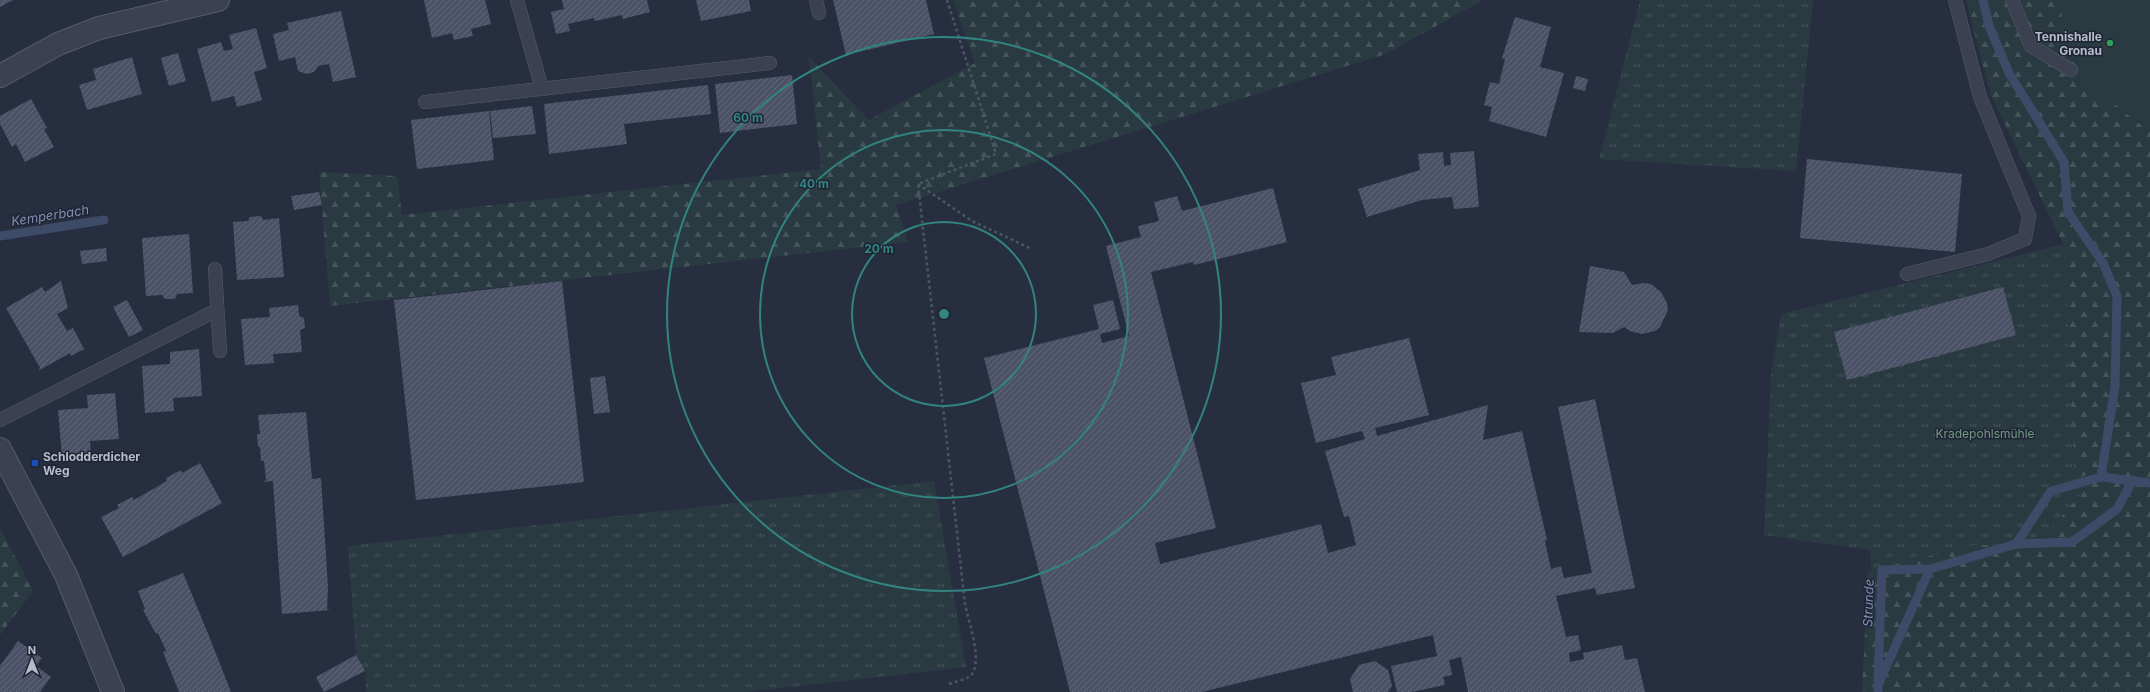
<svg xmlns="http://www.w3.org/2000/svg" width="2150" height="692" font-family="Inter,sans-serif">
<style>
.grass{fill:url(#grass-tufts)}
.forest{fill:url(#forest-firs)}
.garden{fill:#293b41}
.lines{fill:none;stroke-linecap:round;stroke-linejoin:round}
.stream{stroke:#3d4a68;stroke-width:9}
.building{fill:url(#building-hatch)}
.service-casing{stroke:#565c6a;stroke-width:14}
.minor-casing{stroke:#565c6a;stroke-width:24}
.tertiary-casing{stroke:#565c6a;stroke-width:24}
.path{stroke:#47585e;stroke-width:2.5;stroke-dasharray:3 3;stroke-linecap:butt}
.service{stroke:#3b4150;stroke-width:13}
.minor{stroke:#3b4150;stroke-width:22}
.tertiary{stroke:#3b4150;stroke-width:22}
.ring{fill:none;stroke:#318480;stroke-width:2}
.leisure-dot{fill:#2e9e5b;stroke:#202535;stroke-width:1.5}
.transit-dot{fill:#1a4fb4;stroke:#202535;stroke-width:1.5}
.labels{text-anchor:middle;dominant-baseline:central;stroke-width:3;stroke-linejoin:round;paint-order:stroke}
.poi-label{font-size:12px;font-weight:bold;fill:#b8bcca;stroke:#202535;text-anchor:end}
.park-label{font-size:12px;fill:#709a7f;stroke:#202535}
.water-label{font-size:13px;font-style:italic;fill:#808eb1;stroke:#202535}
.centre{fill:#318480;stroke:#202535;stroke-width:2}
.ring-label{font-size:12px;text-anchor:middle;font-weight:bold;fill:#318480;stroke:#202535;stroke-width:3;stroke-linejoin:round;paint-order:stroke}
</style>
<defs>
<pattern id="grass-tufts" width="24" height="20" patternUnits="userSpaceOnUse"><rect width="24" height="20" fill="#293b41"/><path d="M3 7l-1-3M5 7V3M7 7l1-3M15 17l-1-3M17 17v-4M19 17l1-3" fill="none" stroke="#46555b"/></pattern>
<pattern id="forest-firs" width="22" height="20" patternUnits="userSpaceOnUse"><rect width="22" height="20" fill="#293b41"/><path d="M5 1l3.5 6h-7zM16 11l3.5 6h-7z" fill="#46555b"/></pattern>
<pattern id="building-hatch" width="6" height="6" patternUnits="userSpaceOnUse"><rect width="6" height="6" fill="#4b5267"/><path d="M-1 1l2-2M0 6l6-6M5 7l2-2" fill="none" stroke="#63697b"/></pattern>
</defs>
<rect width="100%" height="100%" fill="#272e40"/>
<g class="grass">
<polygon points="1640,0 1813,0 1796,171 1599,159"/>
<polygon points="2064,244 2150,692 1882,692 1870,550 1764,535 1771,374 1781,314"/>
<polygon points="934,481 966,667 746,692 366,692 365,671 356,655 348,546"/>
</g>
<g class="forest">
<polygon points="953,0 1483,0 1386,54 896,205 908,242 330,306 319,172 397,176 402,215 821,169 809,57 869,120 975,63"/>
<polygon points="1966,0 2058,0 2081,86 2116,105 2150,132 2150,692 1862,692 1868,571 1975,545 2037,545 2099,473 2075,477 2064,246 1990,93"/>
<polygon points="0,528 33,591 0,635"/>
</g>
<polygon class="garden" points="2058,0 2150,0 2150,132 2116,105 2081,87"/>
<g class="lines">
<g class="stream">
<polyline points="1983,0 1989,26 2009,73 2064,162 2068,212 2103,263 2117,296 2115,386 2101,477"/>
<polyline points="0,236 104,220"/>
<polyline points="2016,544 2072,542 2117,509 2133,480"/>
<polyline points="1878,680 1882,570 1930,569"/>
<polyline points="1878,692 1878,685 1930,569 2016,544 2051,491 2101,477 2150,483"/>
</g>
</g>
<g class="building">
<polygon points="0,0 13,0 0,7"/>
<polygon points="424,0 485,0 491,24 471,29 473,36 454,40 452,33 432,38"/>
<polygon points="562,0 647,0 650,12 623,19 622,15 595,21 594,18 568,24 570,31 556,34 551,12 564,9"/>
<polygon points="696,0 749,0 751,11 701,21"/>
<polygon points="833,0 926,0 934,34 846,55"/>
<polygon points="341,11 356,77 333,82 329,64 318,66 314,72 307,74 298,71 295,57 279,61 273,34 289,30 287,23"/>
<polygon points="1515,17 1551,27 1540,67 1564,73 1546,137 1489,121 1492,107 1484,105 1490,82 1499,84 1505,59 1502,58"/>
<polygon points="256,28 267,68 254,72 262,100 237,107 234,96 212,102 197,49 221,42 224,51 233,49 229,35"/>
<polygon points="178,53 186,81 169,86 161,58"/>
<polygon points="132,57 142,94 87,110 79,85 96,80 93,69"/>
<polygon points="792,75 797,124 720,133 715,84"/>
<polygon points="1576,76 1588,79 1585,91 1573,88"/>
<polygon points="708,85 711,114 624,124 627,144 549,154 544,104"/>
<polygon points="31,99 47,128 44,129 54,147 25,162 16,144 12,147 0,124 0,116"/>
<polygon points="532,106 536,134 493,138 490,111"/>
<polygon points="489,111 494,160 417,169 411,120"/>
<polygon points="1474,151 1479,207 1454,209 1452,197 1422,200 1367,217 1358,189 1420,170 1418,154 1443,152 1444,166 1451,165 1450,153"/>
<polygon points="1807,159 1962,174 1955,252 1800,238"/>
<polygon points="1273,188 1287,242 1194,265 1193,262 1151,272 1216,528 1155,543 1160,564 1321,524 1328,553 1356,545 1349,516 1344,517 1325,451 1365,439 1362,431 1316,443 1301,383 1336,375 1331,357 1409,338 1429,415 1375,428 1377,436 1488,405 1483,440 1522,431 1547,540 1545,541 1551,569 1561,566 1564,578 1592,573 1558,407 1595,399 1635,588 1597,595 1595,588 1556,596 1566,637 1578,635 1581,650 1569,653 1570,662 1584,659 1583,653 1622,645 1625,660 1637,658 1645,692 1468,692 1461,657 1449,660 1452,675 1443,677 1445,685 1412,692 1397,692 1391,666 1437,656 1433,635 1202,692 1070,692 984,358 1099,329 1093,305 1113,300 1120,329 1100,334 1102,343 1129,336 1106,246 1141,237 1138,226 1159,221 1154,202 1177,196 1182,211"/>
<polygon points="319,192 322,205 294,210 291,196"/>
<polygon points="261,216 263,220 279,218 284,277 237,280 233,222 248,221 250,217"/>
<polygon points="189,234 193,293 177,294 175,299 165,299 162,295 146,296 142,238"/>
<polygon points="106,248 107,261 82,264 80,251"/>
<polygon points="1590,266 1624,272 1632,285 1644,283 1651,284 1661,292 1667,303 1668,310 1660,327 1655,331 1642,334 1630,331 1624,327 1613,333 1579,332"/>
<polygon points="61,281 68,308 57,314 67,331 73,328 84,349 71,356 70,353 38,371 40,368 6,308 42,287 45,292"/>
<polygon points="562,281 584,482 416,500 394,300"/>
<polygon points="2003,287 2016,335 1847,380 1834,332"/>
<polygon points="127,300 143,330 129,337 113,307"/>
<polygon points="298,305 299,316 304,318 305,328 300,330 302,352 273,354 274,363 245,365 241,319 270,317 269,308"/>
<polygon points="199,349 202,396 173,398 174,411 145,413 142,366 170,364 170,352"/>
<polygon points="605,376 610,412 594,414 590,378"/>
<polygon points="115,393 119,439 90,441 91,454 62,456 58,410 88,408 87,395"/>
<polygon points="306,412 312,479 321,478 328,588 327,609 330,610 282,614 273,481 263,482 266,480 264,461 261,461 260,447 258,447 257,434 260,434 258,415"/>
<polygon points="200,463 222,503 123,557 101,517 119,508 117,505 132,497 134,500 167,481 166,478 181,470 182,473"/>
<polygon points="183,573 209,636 231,692 179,692 163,652 166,651 158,633 156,634 143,610 145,609 138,591"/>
<polygon points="18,641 42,658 36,666 51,677 40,692 0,692 0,666"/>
<polygon points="356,655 365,671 324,692 316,677"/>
<polygon points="1375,661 1388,670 1392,686 1388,692 1353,692 1350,679 1359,665"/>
</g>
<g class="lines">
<defs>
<g id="service">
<polyline points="517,0 542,89"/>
<polyline points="816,0 819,13"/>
<polyline points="2012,0 2031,46 2071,70"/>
<polyline points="425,102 770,63"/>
<polyline points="215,269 220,351"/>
<polyline points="1907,274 1988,254 2025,239 2029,216 1980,97 1955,0"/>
<polyline points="0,420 217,310"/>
</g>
<polyline id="minor" points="0,76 58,44 99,28 218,0"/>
<polyline id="tertiary" points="0,449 66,575 113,692"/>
</defs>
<use href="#service" class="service-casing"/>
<use href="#minor" class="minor-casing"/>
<use href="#tertiary" class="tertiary-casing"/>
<g class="path">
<path d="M 947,0 L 996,154 L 918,184 L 965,604 C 968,620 985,666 969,677 C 963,680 955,682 948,684"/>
<polyline points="918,184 972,221 1032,249"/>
</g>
<use href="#service" class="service"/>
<use href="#minor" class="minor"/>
<use href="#tertiary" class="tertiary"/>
</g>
<g class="ring">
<circle cx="944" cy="314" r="92"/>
<circle cx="944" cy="314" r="184"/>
<circle cx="944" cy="314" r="277"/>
</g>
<circle class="leisure-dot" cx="2110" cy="43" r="4"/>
<rect class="transit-dot" x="31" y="459" width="8" height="8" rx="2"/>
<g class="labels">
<g class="poi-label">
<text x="2102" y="36">Tennishalle<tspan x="2102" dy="14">Gronau</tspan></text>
<text x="43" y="456" text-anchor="start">Schlodderdicher<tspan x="43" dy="14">Weg</tspan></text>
</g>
<g class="park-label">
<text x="1985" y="433">Kradepohlsmühle</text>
</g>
<g class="water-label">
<text transform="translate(50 215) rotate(-9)">Kemperbach</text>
<text transform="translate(1868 603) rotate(-88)">Strunde</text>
</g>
</g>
<circle cx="944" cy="314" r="6" class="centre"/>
<g class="ring-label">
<text x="748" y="122">60 m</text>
<text x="814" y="188">40 m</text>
<text x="879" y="253">20 m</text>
</g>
<g transform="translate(32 660)" stroke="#202535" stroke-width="3" paint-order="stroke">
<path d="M0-3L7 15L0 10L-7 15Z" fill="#b8bcca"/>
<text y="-6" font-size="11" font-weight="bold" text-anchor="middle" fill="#b8bcca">N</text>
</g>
</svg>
